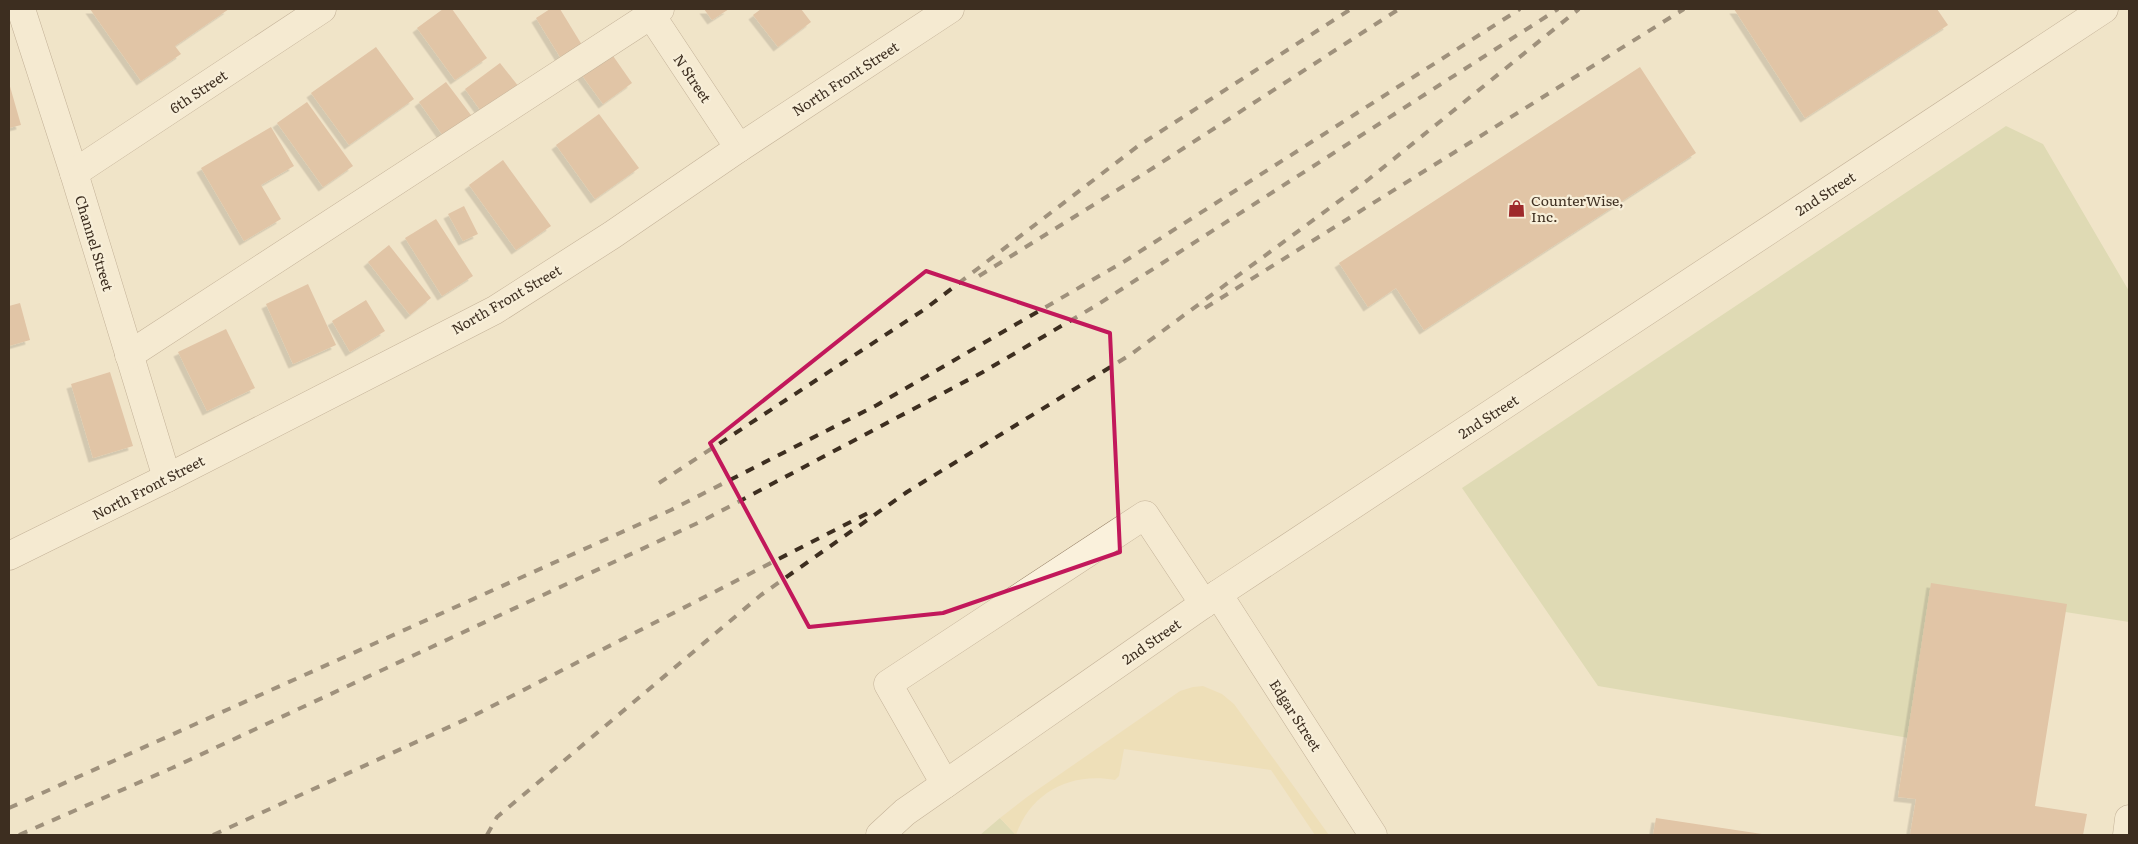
<svg xmlns="http://www.w3.org/2000/svg" width="2138" height="844" font-family="Literata,serif">
<style>
.green{fill:#c9cf9b}
.sand{fill:#ecd9a5}
.building{fill:#cf9f7d;filter:url(#shadow)}
.lines{fill:none;stroke-linecap:round;stroke-linejoin:round}
.minor-casing{stroke:#8d765c;stroke-width:29}
.minor{stroke:#faf1dc;stroke-width:28}
.rail{stroke:#3d2e20;stroke-width:4;stroke-dasharray:9 9;stroke-linecap:butt}
.marked{fill:none;stroke:#c2185b;stroke-width:4;stroke-linejoin:round}
.labels{text-anchor:middle;dominant-baseline:central;stroke-width:4.5;stroke-linejoin:round;paint-order:stroke}
.street-label{font-size:14px;fill:#3d2e20;stroke:#f7eed8}
.poi-label{font-size:14px;fill:#3d2e20;stroke:#f7eed8;text-anchor:start}
</style>
<defs>
<filter id="shadow"><feDropShadow dx="-4.5" dy="4.5" stdDeviation="0" flood-color="#0004"/></filter>
</defs>
<rect width="100%" height="100%" fill="#f0e4c8"/>
<g class="green">
<polygon points="2006,126 2043,144 2129,291 2129,622 1933,591 1909,738 1598,686 1462,488"/>
<polygon points="1000,818 1016,835 980,835"/>
</g>
<path class="sand" d="M 1203,686 L 1222,694 L 1234,704 L 1329,835 L 1315,835 L 1271,770 L 1124,749 L 1119,776 L 1115,780 C 1071,772 1031,792 1016,835 L 1000,818 L 1027,797 L 1180,691 L 1193,687 Z"/>
<g class="building">
<polygon points="90,9 229,9 175,46 181,54 141,81"/>
<polygon points="443,9 452,9 487,58 455,80 417,28"/>
<polygon points="550,9 560,9 582,45 560,57 536,18"/>
<polygon points="704,9 729,9 712,20"/>
<polygon points="761,9 801,9 811,22 778,47 753,15"/>
<polygon points="1734,9 1937,9 1948,25 1805,118"/>
<polygon points="376,47 414,99 349,145 311,93"/>
<polygon points="611,53 632,83 603,104 581,74"/>
<polygon points="500,63 519,87 483,114 465,89"/>
<polygon points="1640,67 1696,153 1424,330 1396,288 1368,307 1339,263"/>
<polygon points="446,82 474,119 446,140 419,102"/>
<polygon points="9,83 21,125 9,128"/>
<polygon points="307,102 353,166 323,187 277,123"/>
<polygon points="599,114 639,168 595,199 556,145"/>
<polygon points="271,127 294,166 261,185 281,219 244,241 201,168"/>
<polygon points="503,160 551,226 516,250 469,185"/>
<polygon points="464,206 478,234 463,241 448,214"/>
<polygon points="436,219 473,276 442,296 405,238"/>
<polygon points="389,245 431,298 410,315 368,262"/>
<polygon points="308,284 336,345 293,364 266,304"/>
<polygon points="366,300 385,331 350,352 332,321"/>
<polygon points="20,303 30,340 9,346 9,306"/>
<polygon points="226,329 255,388 207,411 178,352"/>
<polygon points="110,372 133,446 93,458 71,384"/>
<polygon points="1931,583 2067,604 2035,806 2087,814 2083,835 1910,835 1916,799 1898,797"/>
<polygon points="1656,818 1762,834 1762,835 1653,835"/>
</g>
<g class="lines">
<defs>
<g id="minor">
<polyline points="21,9 74,173 167,478"/>
<polyline points="647,9 739,148"/>
<polyline points="74,173 322,9"/>
<polyline points="129,355 660,9"/>
<polyline points="9,556 167,478 495,310 612,235 739,148 950,9"/>
<polyline points="1218,594 1373,835"/>
<polyline points="945,784 888,684 1145,515 1204,604"/>
<polyline points="880,835 905,812 1218,594 2104,9"/>
<polyline points="2127,835 2129,819"/>
</g>
</defs>
<use href="#minor" class="minor-casing"/>
<use href="#minor" class="minor"/>
<g class="rail">
<polyline points="979,276 1153,168 1399,9"/>
<polyline points="1205,308 1684,9"/>
<polyline points="659,483 925,309 1138,146 1351,9"/>
<polyline points="9,808 671,510 877,405 1125,261 1520,9"/>
<polyline points="19,835 172,768 704,520 983,372 1097,305 1558,9"/>
<polyline points="213,835 473,716 870,512"/>
<polyline points="487,835 497,817 761,595 907,492 1130,355 1369,179 1579,9"/>
</g>
</g>
<path d="M0 0H2138V844H0ZM 926,271 L 1110,333 L 1120,552 L 943,613 L 809,627 L 710,443 Z" fill="#f0e4c8" fill-opacity=".55" fill-rule="evenodd"/>
<path class="marked" d="M 926,271 L 1110,333 L 1120,552 L 943,613 L 809,627 L 710,443 Z"/>
<defs>
<symbol id="shop-bare" viewBox="-9 -9 18 18"><path d="M-5-2.5h2.3a2.7 3.5 0 0 1 5.4 0H5L5.5 6h-11ZM-1.5-2.5h3a1.5 2.3 0 0 0-3 0Z" fill="#9e2a2b" stroke="#f7eed8" stroke-width="2.5" paint-order="stroke"/></symbol>
</defs>
<g fill-rule="evenodd">
<use href="#shop-bare" x="1504" y="196" width="25" height="25"/>
</g>
<g class="labels">
<g class="street-label">
<text transform="translate(693 78) rotate(56)">N Street</text>
<text transform="translate(845 78) rotate(-33)">North Front Street</text>
<text transform="translate(198 91) rotate(-34)">6th Street</text>
<text transform="translate(1825 193) rotate(-33)">2nd Street</text>
<text transform="translate(95 243) rotate(73)">Channel Street</text>
<text transform="translate(506 299) rotate(-30)">North Front Street</text>
<text transform="translate(1488 416) rotate(-33)">2nd Street</text>
<text transform="translate(148 487) rotate(-27)">North Front Street</text>
<text transform="translate(1151 641) rotate(-35)">2nd Street</text>
<text transform="translate(1296 715) rotate(57)">Edgar Street</text>
</g>
<g class="poi-label">
<text x="1531" y="200">CounterWise,<tspan x="1531" dy="16">Inc.</tspan></text>
</g>
</g>
<rect width="2138" height="844" fill="none" stroke="#3d2e20" stroke-width="20"/>
</svg>
